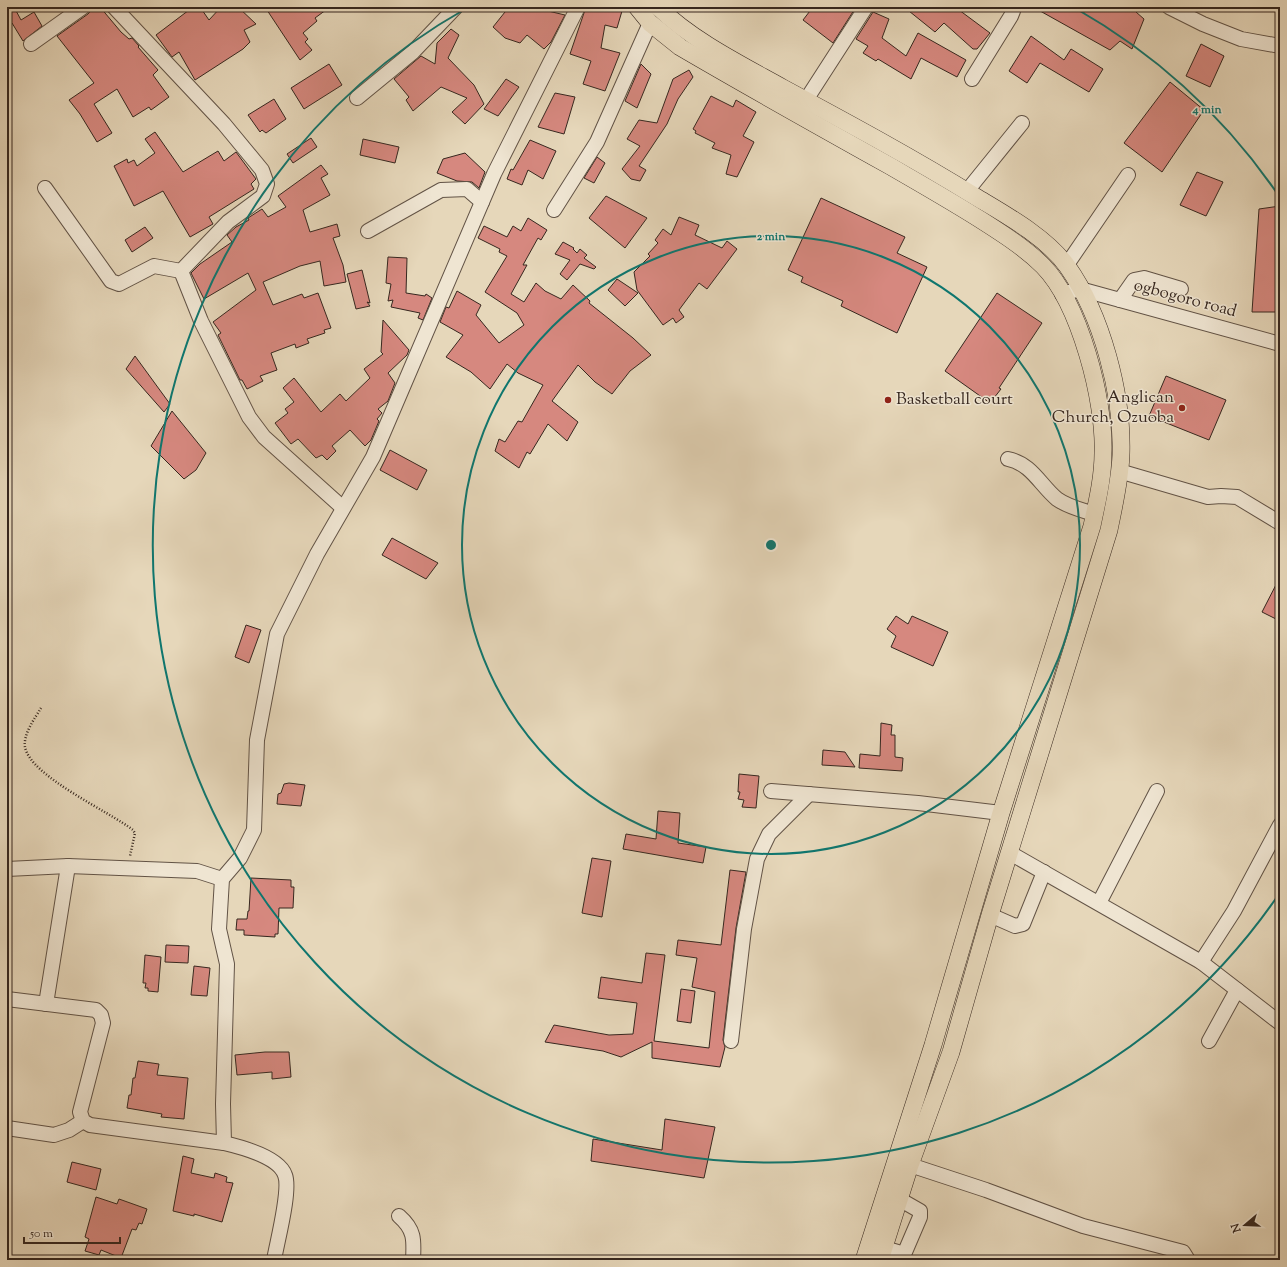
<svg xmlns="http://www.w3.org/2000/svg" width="1287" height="1267" font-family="'Sorts Mill Goudy',serif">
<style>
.building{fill:#d6887f;stroke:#36271f}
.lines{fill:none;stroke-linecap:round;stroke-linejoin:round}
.minor-casing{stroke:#625346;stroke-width:16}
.major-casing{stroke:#36271f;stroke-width:18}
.path{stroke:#36271f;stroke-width:2.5;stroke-dasharray:1 2;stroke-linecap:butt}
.minor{stroke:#efe5d2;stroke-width:14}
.major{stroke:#e6d7ba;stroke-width:17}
.ring{fill:none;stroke:#0f766e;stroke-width:2}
.poi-dot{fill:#8f2418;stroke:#efe5d2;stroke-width:1.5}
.labels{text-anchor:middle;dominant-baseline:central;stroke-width:3;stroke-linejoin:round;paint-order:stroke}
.street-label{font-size:17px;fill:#36271f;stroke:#efe5d2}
.poi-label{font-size:17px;fill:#36271f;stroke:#efe5d2;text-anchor:end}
.centre{fill:#0f766e;stroke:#efe5d2;stroke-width:2}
.ring-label{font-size:12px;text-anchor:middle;font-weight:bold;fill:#0f766e;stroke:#efe5d2;stroke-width:3;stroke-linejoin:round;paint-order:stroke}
</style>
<rect width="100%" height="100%" fill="#e6d7ba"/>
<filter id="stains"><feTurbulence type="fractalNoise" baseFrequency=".005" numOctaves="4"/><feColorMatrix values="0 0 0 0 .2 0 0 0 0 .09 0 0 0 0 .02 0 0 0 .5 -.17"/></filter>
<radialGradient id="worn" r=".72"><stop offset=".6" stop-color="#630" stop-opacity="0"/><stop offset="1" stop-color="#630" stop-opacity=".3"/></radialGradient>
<g class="building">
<polygon points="7,7 14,7 21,20 34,12 42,26 23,41 12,23 7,25"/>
<polygon points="94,7 100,7 121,32 129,39 132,38 139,46 138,47 158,70 153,75 169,97 151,110 149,107 133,117 117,89 94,104 112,133 97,142 80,114 69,100 94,83 57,36 88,14"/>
<polygon points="193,7 200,7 209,20 221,7 238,7 256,24 244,30 250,42 243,49 195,80 179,52 172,57 156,35"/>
<polygon points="265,7 330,7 315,18 317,21 303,33 308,39 305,42 312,50 300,60"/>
<polygon points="509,7 552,7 548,11 565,15 551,42 544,49 527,35 520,43 505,38 493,27"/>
<polygon points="586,7 614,7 622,11 617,28 605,25 601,48 620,53 605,91 583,84 591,61 570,54"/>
<polygon points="813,7 856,7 833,43 803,20"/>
<polygon points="904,7 955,7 990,33 977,49 973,49 944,23 935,32"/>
<polygon points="1033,7 1072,7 1085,12 1087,7 1141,7 1136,12 1144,19 1132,49 1120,41 1110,50"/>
<polygon points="873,12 889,19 882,38 906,56 918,33 966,60 957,77 921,58 911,79 878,59 876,61 863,53 868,46 856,39"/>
<polygon points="451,29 459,35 448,58 474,85 484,104 465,124 452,112 467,98 441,87 413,111 406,100 409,97 394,79 421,56 435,64 437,43"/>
<polygon points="1031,36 1064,60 1071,49 1103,69 1089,92 1040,63 1027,83 1009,71"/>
<polygon points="1201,44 1224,56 1210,87 1186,76"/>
<polygon points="329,64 342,85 304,109 291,88"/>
<polygon points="641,64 651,74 637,108 625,101"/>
<polygon points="689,70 693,77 678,99 667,124 639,166 646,170 640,181 631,179 622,169 640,146 627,139 639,120 657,123 673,79"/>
<polygon points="506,79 519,87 498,116 484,109"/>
<polygon points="1170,82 1204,110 1162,172 1124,143"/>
<polygon points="555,93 575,97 564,134 538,127"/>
<polygon points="711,96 733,107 736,100 756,112 743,136 754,142 737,177 726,174 731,155 712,148 715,143 695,133 696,131 693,129"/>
<polygon points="274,99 286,119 266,133 262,130 260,132 248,115"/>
<polygon points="155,132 183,172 218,151 224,161 236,152 256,179 251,184 254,189 209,217 213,224 190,237 163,191 134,206 114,166 127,159 128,163 134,160 137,166 155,153 145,139"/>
<polygon points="311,138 317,147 293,163 287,154"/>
<polygon points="363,139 399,147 395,163 360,155"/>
<polygon points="530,140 556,151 543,179 528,170 522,185 507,179 511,169 513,170"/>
<polygon points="465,153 485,172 479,188 472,182 457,181 437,173 443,159"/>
<polygon points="597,157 605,163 594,183 584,178"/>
<polygon points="321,165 328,174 321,178 330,195 303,210 310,232 337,224 340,236 333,238 343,265 346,282 324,286 320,261 300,266 263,282 273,305 302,294 304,298 318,293 331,328 324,330 325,333 307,339 309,343 296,348 295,344 271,353 277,370 260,376 263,381 247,389 242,380 240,380 218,335 221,333 213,322 256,290 248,273 204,299 191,273 200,264 232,242 227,235 236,227 249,220 248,218 262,209 268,217 286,207 278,196"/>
<polygon points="1197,172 1223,182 1206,216 1180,205"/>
<polygon points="606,196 647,218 625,248 589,218"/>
<polygon points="821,198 905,237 897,253 927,267 897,333 841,306 843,301 801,282 803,277 788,270"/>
<polygon points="1280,206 1278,312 1252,312 1259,209"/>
<polygon points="679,217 699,225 695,235 722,248 727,241 737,249 707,289 699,283 679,310 684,317 676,323 673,318 663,325 637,290 634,272 650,256 648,254 658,243 655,240 663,229 671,235"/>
<polygon points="528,218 547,230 541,240 538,238 523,265 527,265 511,294 524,302 536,283 545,291 561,299 573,285 590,301 589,303 633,338 651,355 630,371 612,394 595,382 578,365 552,401 578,422 567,441 548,424 530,454 527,452 519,468 495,451 499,439 505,442 518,421 522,422 543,385 518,373 507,364 490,389 471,372 446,357 463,335 440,322 446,307 449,308 457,291 481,305 476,315 499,343 524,325 517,313 485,292 507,256 499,252 500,249 478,238 484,226 507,237 513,226 521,231"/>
<polygon points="145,227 153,238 132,252 125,240"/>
<polygon points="563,242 574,248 573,249 577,253 580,249 587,255 584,258 596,267 594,269 580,264 567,280 560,274 570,260 555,254"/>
<polygon points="388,257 407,258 406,293 425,296 426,294 432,298 423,320 418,318 420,313 391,307 393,300 388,301 391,284 386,283"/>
<polygon points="362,270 370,303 367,302 370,306 356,309 347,274"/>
<polygon points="617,279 638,293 625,306 608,290"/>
<polygon points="997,293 1042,323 999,388 1001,389 990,403 945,371"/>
<polygon points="383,320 409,350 407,355 388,373 395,383 388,401 378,409 382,413 377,419 379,421 371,440 365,446 350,430 332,446 336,451 327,460 322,455 316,458 298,439 291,444 275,423 288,413 285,409 294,402 283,388 294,378 321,412 340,394 346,401 370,378 364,369 383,354 381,352"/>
<polygon points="135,356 170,404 164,412 126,369"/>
<polygon points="1166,376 1226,400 1209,440 1149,416"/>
<polygon points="172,411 206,453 196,470 184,479 151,446"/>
<polygon points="390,450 427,470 417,490 380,470"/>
<polygon points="392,538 438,563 426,579 382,555"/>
<polygon points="1280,577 1280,621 1262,612"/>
<polygon points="896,616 908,624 912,616 948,632 933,666 891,647 896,636 887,629"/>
<polygon points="246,625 261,630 249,663 235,657"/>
<polygon points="881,723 892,725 891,735 895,735 895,757 903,758 902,771 859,768 860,754 880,756"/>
<polygon points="823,750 845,752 855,767 822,765"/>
<polygon points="739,774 759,776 756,808 742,807 744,800 738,799 740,792 738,792"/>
<polygon points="289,783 305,785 301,806 277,804 278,794 281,793 284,784"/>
<polygon points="658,811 680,813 678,843 706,847 703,863 623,849 626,834 656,839"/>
<polygon points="592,858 611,861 602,917 582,913"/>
<polygon points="730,870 746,872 736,928 723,1040 725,1047 720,1067 652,1058 652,1042 621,1057 603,1051 545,1042 554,1025 609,1035 633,1034 637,1003 598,998 601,977 642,983 646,953 665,955 654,1041 709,1048 715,992 692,987 697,958 676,955 678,940 721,945"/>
<polygon points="251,878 291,880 291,887 294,887 293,908 279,908 278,934 275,934 275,937 244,935 244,930 236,930 237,919 247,919 248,911 249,911"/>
<polygon points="166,945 189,946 188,963 165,962"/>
<polygon points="145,955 161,957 158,992 148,991 148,988 145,988 146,983 143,983"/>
<polygon points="194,966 210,968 207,996 191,995"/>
<polygon points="681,989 695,991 691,1023 677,1021"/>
<polygon points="265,1052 289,1052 291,1077 272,1079 272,1072 237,1075 235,1055"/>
<polygon points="138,1061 159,1064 157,1075 188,1078 184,1119 161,1117 162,1114 127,1108 129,1095 131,1095 133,1078 135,1078"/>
<polygon points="665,1119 715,1127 704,1178 591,1161 593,1139 662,1150"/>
<polygon points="183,1156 194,1159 191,1173 214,1178 215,1173 227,1177 226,1182 233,1183 222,1222 194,1214 194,1216 173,1211"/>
<polygon points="72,1162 101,1169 96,1190 67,1182"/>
<polygon points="96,1197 117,1204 119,1199 147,1209 142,1224 139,1223 136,1230 132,1229 121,1258 101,1250 99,1255 85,1251 89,1239 85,1237"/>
</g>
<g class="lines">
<defs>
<g id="minor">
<polyline points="1169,7 1203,24 1241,39 1280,46"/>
<polyline points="31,44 83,7"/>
<polyline points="972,79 1011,16 1013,11 1011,7"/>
<polyline points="357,98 413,52 456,7"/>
<polyline points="806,100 866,7"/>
<polyline points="45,188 111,281 119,284 154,266 181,271 228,222 263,196 267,184 262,170 224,124 114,7"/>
<polyline points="967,191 1022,123"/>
<polyline points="554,210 597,142 650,23"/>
<polyline points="368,231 441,190 467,189 482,202"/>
<polyline points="1066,266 1128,175"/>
<polyline points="181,271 201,321 249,417 264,437 343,508"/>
<polyline points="1062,294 1080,289 1280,344"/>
<polyline points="1120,300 1134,280 1144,278 1181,289"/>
<path d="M 1008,459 C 1032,464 1040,485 1057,499 C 1068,507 1082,510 1094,514"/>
<polyline points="1119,471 1208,497 1221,496 1237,497 1280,523"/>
<polyline points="771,791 918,803 1001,813"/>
<polyline points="1010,853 1201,962 1280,1023"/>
<polyline points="7,869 68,866 197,871 222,879"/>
<polyline points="1099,903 1157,791"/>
<polyline points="990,915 1015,926 1023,924 1044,872"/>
<polyline points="1201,962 1234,911 1280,825"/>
<polyline points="7,999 96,1010 101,1015 103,1023 80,1112 83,1121 90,1125 224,1143"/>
<polyline points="46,1004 68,866"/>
<polyline points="731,1041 744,929 757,859 769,834 809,794"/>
<polyline points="1209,1041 1237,990"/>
<polyline points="7,1128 54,1135 69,1130 83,1121"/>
<polyline points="910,1165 986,1190 1083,1226 1183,1252 1188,1260"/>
<path d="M 399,1216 C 415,1230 414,1240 413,1260"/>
<polyline points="884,1248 901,1253 905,1252 920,1217 920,1211 899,1199"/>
<path d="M 274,1260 C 277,1242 291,1190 285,1175 C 279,1157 241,1147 224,1143 L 223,1104 L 227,964 L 219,929 L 222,879 L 240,858 L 254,830 L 257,740 L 277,634 L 317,554 L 373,457 L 494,174 L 578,7"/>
</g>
<g id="major">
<path d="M 637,7 L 650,23 L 680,47 C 750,88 820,127 890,166 C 921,184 951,201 981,220 C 1003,234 1025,248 1043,266 C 1080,304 1105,401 1103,453 C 1103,478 1097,502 1092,526 L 1001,813 L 933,1045 L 864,1260"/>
<path d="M 658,7 C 693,41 740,64 783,88 C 848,123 913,158 976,197 C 1006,215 1046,237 1067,266 C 1102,315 1123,395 1121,455 C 1120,480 1114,505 1109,530 L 990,915 L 951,1052 L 910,1165 L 880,1260"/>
</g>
</defs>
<use href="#minor" class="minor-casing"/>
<use href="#major" class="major-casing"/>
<path class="path" d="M 41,708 C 35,718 23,734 25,747 C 30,776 110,812 133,830 L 135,833 L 130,856"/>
<use href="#minor" class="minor"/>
<use href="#major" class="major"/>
</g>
<g class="ring">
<circle cx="771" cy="545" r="309"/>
<path d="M1279 894A617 617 0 1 1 467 8M1075 8A617 617 0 0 1 1279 196"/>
</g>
<g class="poi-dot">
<circle cx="888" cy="400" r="4"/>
<circle cx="1182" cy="408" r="4"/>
</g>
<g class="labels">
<g class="street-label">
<text transform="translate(1185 299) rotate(15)">ogbogoro road</text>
</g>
<g class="poi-label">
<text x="1174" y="398">Anglican<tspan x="1174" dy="20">Church, Ozuoba</tspan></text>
<text x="896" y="400" text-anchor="start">Basketball court</text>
</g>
</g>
<circle cx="771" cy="545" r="6" class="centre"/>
<g class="ring-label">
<text x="1207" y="113">4 min</text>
<text x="771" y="240">2 min</text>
</g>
<rect width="1287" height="1267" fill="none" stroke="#e6d7ba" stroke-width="24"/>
<rect x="8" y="8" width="1271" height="1251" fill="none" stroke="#36271f" stroke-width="2"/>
<rect x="12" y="12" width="1263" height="1243" fill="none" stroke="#36271f"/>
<g transform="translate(1245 1225) rotate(251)" stroke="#efe5d2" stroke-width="3" paint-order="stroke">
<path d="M0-3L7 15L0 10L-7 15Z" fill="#36271f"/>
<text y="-6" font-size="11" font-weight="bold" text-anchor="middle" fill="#36271f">N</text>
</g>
<path d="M24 1237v6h96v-6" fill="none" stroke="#36271f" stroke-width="2"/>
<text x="30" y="1237" font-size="12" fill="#36271f" stroke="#efe5d2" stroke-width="3" paint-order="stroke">50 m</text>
<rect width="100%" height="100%" filter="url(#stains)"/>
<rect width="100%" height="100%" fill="url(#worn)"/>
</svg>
